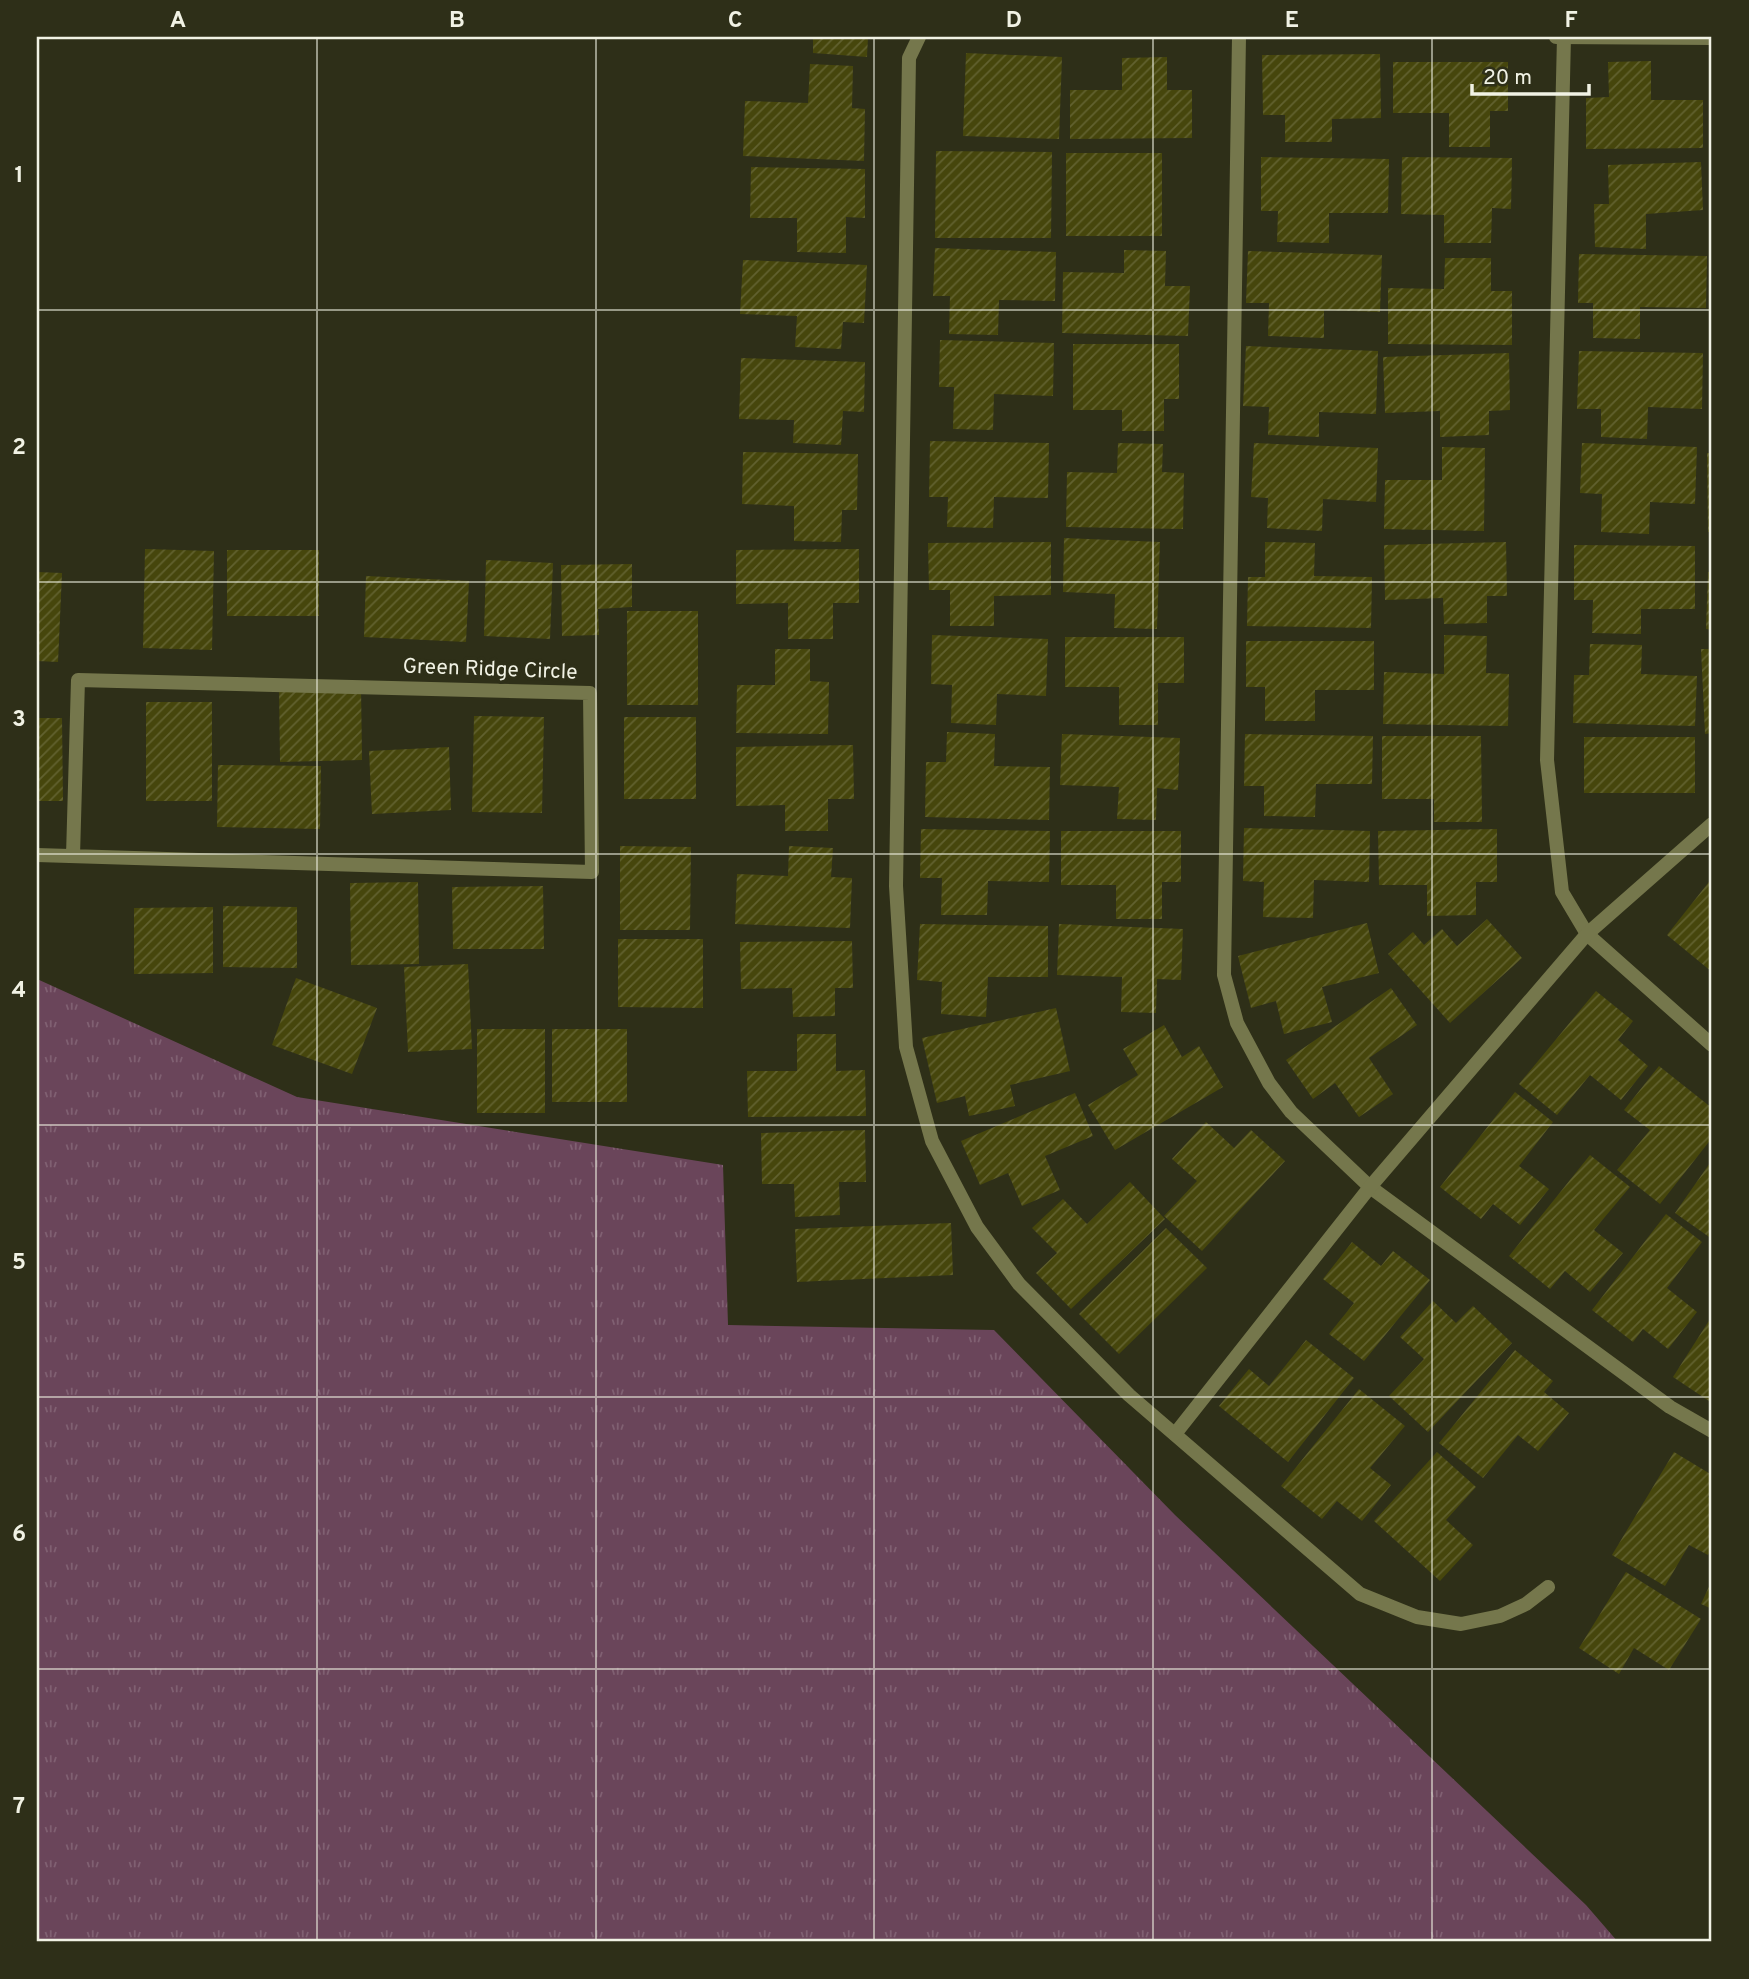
<svg xmlns="http://www.w3.org/2000/svg" width="1749" height="1979" font-family="Overpass,sans-serif">
<style>
.grass{fill:url(#grass-tufts)}
.building{fill:url(#building-hatch)}
.lines{fill:none;stroke-linecap:round;stroke-linejoin:round}
.minor{stroke:#75774c;stroke-width:14}
.grid{fill:none;stroke:#f1f2e4;stroke-width:2;stroke-opacity:0.55}
.labels{text-anchor:middle;dominant-baseline:central;stroke-width:7;stroke-linejoin:round;paint-order:stroke}
.street-label{font-size:21px;fill:#f1f2e4;stroke:#2e2f18}
.neatline{fill:none;stroke:#f1f2e4;stroke-width:2.5}
.grid-label{font-size:23px;text-anchor:middle;font-weight:bold;fill:#f1f2e4}
</style>
<defs>
<pattern id="grass-tufts" width="24" height="20" patternUnits="userSpaceOnUse" patternTransform="scale(1.75)"><rect width="24" height="20" fill="#6a455a"/><path d="M3 7l-1-3M5 7V3M7 7l1-3M15 17l-1-3M17 17v-4M19 17l1-3" fill="none" stroke="#806072"/></pattern>
<pattern id="building-hatch" width="6" height="6" patternUnits="userSpaceOnUse" patternTransform="scale(1.75)"><rect width="6" height="6" fill="#46460c"/><path d="M-1 1l2-2M0 6l6-6M5 7l2-2" fill="none" stroke="#61612f"/></pattern>
</defs>
<rect width="100%" height="100%" fill="#2e2f18"/>
<polygon class="grass" points="37,979 297,1097 723,1165 728,1325 994,1330 1175,1515 1586,1905 1618,1942 37,1942"/>
<g class="building">
<polygon points="813,37 868,37 867,57 813,53"/>
<polygon points="966,53 1062,57 1059,139 963,136"/>
<polygon points="1380,54 1381,118 1332,119 1332,142 1285,142 1285,115 1263,115 1262,55"/>
<polygon points="1167,57 1167,90 1192,90 1192,138 1070,139 1070,90 1122,90 1122,58"/>
<polygon points="1651,61 1651,100 1703,100 1703,148 1586,149 1586,98 1609,97 1608,62"/>
<polygon points="1393,62 1508,62 1508,111 1490,111 1490,147 1449,147 1449,113 1393,113"/>
<polygon points="810,64 853,66 852,108 865,109 864,161 743,156 745,101 808,103"/>
<polygon points="936,151 1052,152 1051,238 935,238"/>
<rect x="1066" y="153" width="96" height="83"/>
<polygon points="1261,157 1389,159 1388,213 1329,213 1329,243 1277,242 1278,211 1261,211"/>
<polygon points="1402,157 1512,158 1511,209 1492,208 1491,243 1444,243 1444,215 1401,214"/>
<polygon points="1701,162 1703,210 1646,214 1646,249 1595,247 1594,204 1609,204 1608,165"/>
<polygon points="751,167 865,169 865,218 846,217 846,253 797,252 797,218 750,218"/>
<polygon points="935,248 1056,252 1055,301 999,300 998,335 949,334 950,296 933,296"/>
<polygon points="1124,250 1166,251 1165,286 1190,286 1188,336 1062,333 1063,272 1124,273"/>
<polygon points="1248,251 1382,255 1380,312 1324,310 1324,338 1268,336 1269,303 1246,303"/>
<polygon points="1579,254 1707,256 1706,308 1640,307 1640,339 1593,338 1593,303 1578,303"/>
<polygon points="1445,258 1491,258 1491,291 1512,291 1512,345 1388,344 1388,288 1444,289"/>
<polygon points="743,260 867,265 864,323 843,322 841,349 795,347 797,316 740,314"/>
<polygon points="940,340 1054,343 1053,396 994,394 993,430 953,429 954,387 939,387"/>
<polygon points="1073,344 1179,344 1179,399 1164,399 1164,431 1122,431 1122,410 1073,410"/>
<polygon points="1246,346 1378,351 1376,414 1319,412 1319,437 1268,435 1269,407 1243,406"/>
<polygon points="1579,351 1703,353 1702,409 1648,407 1647,439 1601,437 1601,409 1577,409"/>
<polygon points="1509,353 1510,410 1489,411 1489,435 1440,437 1440,411 1385,413 1383,357"/>
<polygon points="741,358 865,362 864,412 843,411 841,445 793,443 794,420 739,419"/>
<polygon points="930,441 1049,443 1048,498 994,497 993,528 947,527 948,497 929,497"/>
<polygon points="1118,443 1163,444 1162,472 1184,473 1183,529 1066,527 1067,472 1117,473"/>
<polygon points="1254,443 1378,448 1376,502 1323,499 1322,531 1267,528 1268,498 1251,497"/>
<polygon points="1582,443 1697,447 1695,504 1650,502 1649,534 1601,532 1602,494 1580,493"/>
<polygon points="1442,447 1485,448 1484,531 1384,529 1385,480 1442,480"/>
<polygon points="743,452 858,454 857,510 842,510 841,542 794,541 794,506 742,504"/>
<polygon points="1707,453 1712,453 1712,532 1708,532"/>
<polygon points="1064,538 1160,542 1157,629 1114,628 1115,594 1063,592"/>
<polygon points="1051,542 1051,595 994,596 994,626 950,626 950,590 929,590 928,543"/>
<polygon points="1265,542 1315,543 1314,576 1372,577 1371,628 1247,626 1248,577 1265,577"/>
<polygon points="1506,542 1507,596 1487,596 1487,623 1444,624 1443,598 1385,600 1384,545"/>
<polygon points="1574,545 1695,546 1695,609 1641,609 1641,634 1592,633 1593,600 1574,600"/>
<polygon points="145,549 214,551 212,650 143,648"/>
<polygon points="859,549 859,603 833,603 833,639 788,639 788,603 736,604 736,550"/>
<rect x="227" y="550" width="92" height="66"/>
<polygon points="486,560 553,563 550,639 484,636"/>
<polygon points="632,564 632,607 598,609 599,635 562,636 561,565"/>
<polygon points="37,572 62,573 58,662 37,661"/>
<polygon points="1708,572 1712,572 1712,630 1706,629"/>
<polygon points="366,576 469,581 466,642 364,637"/>
<rect x="627" y="611" width="71" height="94"/>
<polygon points="932,635 1048,639 1046,696 997,694 996,725 951,723 952,685 931,684"/>
<polygon points="1444,635 1487,636 1486,673 1509,674 1508,726 1383,724 1384,672 1444,674"/>
<polygon points="1065,637 1184,637 1184,683 1158,683 1158,725 1119,725 1119,687 1065,687"/>
<polygon points="1246,641 1374,641 1374,690 1315,690 1315,721 1265,721 1265,687 1246,687"/>
<polygon points="1590,644 1642,645 1641,674 1697,676 1695,726 1573,723 1574,675 1589,675"/>
<polygon points="775,649 810,649 810,681 829,682 828,734 736,733 737,685 775,685"/>
<polygon points="1701,649 1712,649 1712,733 1705,734"/>
<polygon points="361,687 362,760 280,762 279,688"/>
<rect x="146" y="702" width="66" height="99"/>
<polygon points="474,716 544,717 542,813 472,812"/>
<rect x="624" y="717" width="72" height="82"/>
<polygon points="37,718 62,718 63,801 37,801"/>
<polygon points="947,732 995,734 994,766 1050,767 1049,820 925,817 926,762 946,762"/>
<polygon points="1062,734 1180,738 1178,790 1157,788 1156,820 1117,819 1119,787 1060,785"/>
<polygon points="1245,734 1373,736 1372,784 1316,784 1315,817 1264,816 1264,786 1244,786"/>
<polygon points="1382,736 1481,736 1482,822 1434,822 1434,799 1382,799"/>
<rect x="1584" y="737" width="111" height="56"/>
<polygon points="853,745 854,799 828,799 828,831 785,831 785,805 736,806 736,747"/>
<polygon points="449,747 451,810 372,814 369,751"/>
<polygon points="218,765 321,766 320,829 217,827"/>
<polygon points="1244,828 1370,831 1369,882 1314,880 1313,918 1263,917 1264,882 1243,881"/>
<polygon points="921,829 1050,831 1049,882 988,881 987,915 941,915 942,878 920,878"/>
<polygon points="1497,829 1497,882 1476,882 1476,915 1427,916 1427,885 1379,885 1378,831"/>
<polygon points="1061,831 1181,831 1181,882 1162,882 1162,919 1116,919 1116,885 1061,885"/>
<polygon points="620,846 691,847 690,930 620,930"/>
<polygon points="789,846 833,848 831,877 852,878 850,928 735,924 737,874 788,876"/>
<polygon points="1712,878 1712,972 1667,935"/>
<polygon points="418,882 419,964 351,965 350,883"/>
<polygon points="543,886 544,949 453,949 452,887"/>
<polygon points="223,906 297,907 297,968 223,967"/>
<polygon points="213,907 213,973 134,974 134,908"/>
<polygon points="1487,919 1522,958 1450,1023 1388,954 1413,932 1424,945 1442,929 1457,946"/>
<polygon points="1367,923 1379,973 1322,987 1332,1022 1284,1034 1276,1001 1251,1008 1238,956"/>
<polygon points="920,924 1048,926 1048,977 988,977 986,1017 941,1014 942,982 917,980"/>
<polygon points="1059,924 1183,929 1181,980 1157,979 1156,1013 1121,1012 1122,977 1057,975"/>
<polygon points="618,939 703,939 703,1008 618,1007"/>
<polygon points="852,941 853,988 835,988 835,1016 793,1017 792,988 741,989 740,942"/>
<polygon points="468,964 472,1049 408,1052 404,967"/>
<polygon points="296,978 377,1008 352,1074 272,1045"/>
<polygon points="1391,988 1417,1025 1369,1058 1393,1094 1359,1117 1335,1083 1313,1099 1286,1060"/>
<polygon points="1596,991 1633,1021 1618,1040 1648,1066 1621,1100 1590,1075 1557,1115 1519,1084"/>
<polygon points="1056,1008 1070,1071 1010,1085 1015,1106 969,1116 965,1096 937,1103 922,1038"/>
<polygon points="1164,1025 1182,1057 1199,1046 1223,1087 1115,1150 1088,1105 1138,1075 1123,1049"/>
<rect x="477" y="1029" width="68" height="84"/>
<rect x="552" y="1029" width="75" height="73"/>
<polygon points="797,1034 836,1034 836,1071 865,1070 866,1116 748,1117 747,1071 797,1071"/>
<polygon points="1659,1066 1712,1108 1712,1138 1660,1204 1617,1170 1650,1130 1624,1110"/>
<polygon points="1515,1092 1553,1122 1519,1166 1549,1189 1520,1225 1493,1204 1481,1219 1440,1187"/>
<polygon points="1075,1093 1093,1136 1045,1156 1060,1190 1022,1206 1008,1173 980,1185 961,1141"/>
<polygon points="1206,1122 1234,1148 1251,1130 1285,1161 1202,1251 1164,1216 1197,1181 1172,1159"/>
<polygon points="865,1130 866,1182 839,1182 840,1215 795,1217 794,1184 762,1184 761,1133"/>
<polygon points="1590,1155 1630,1187 1594,1230 1623,1253 1590,1292 1565,1271 1550,1289 1509,1256"/>
<polygon points="1712,1160 1712,1239 1675,1213"/>
<polygon points="1130,1182 1165,1219 1071,1309 1036,1273 1057,1253 1032,1228 1063,1199 1087,1224"/>
<polygon points="1666,1214 1702,1242 1667,1288 1697,1312 1668,1349 1643,1329 1633,1342 1592,1310"/>
<polygon points="951,1223 953,1275 797,1282 795,1229"/>
<polygon points="1166,1228 1207,1268 1119,1354 1079,1314"/>
<polygon points="1352,1242 1381,1266 1393,1251 1430,1280 1364,1361 1329,1334 1354,1303 1323,1279"/>
<polygon points="1433,1301 1456,1323 1473,1306 1512,1343 1428,1432 1389,1396 1424,1359 1400,1337"/>
<polygon points="1712,1316 1712,1403 1673,1377"/>
<polygon points="1306,1340 1354,1378 1288,1462 1219,1406 1249,1369 1269,1386"/>
<polygon points="1515,1350 1553,1381 1544,1392 1569,1413 1538,1451 1518,1435 1483,1478 1439,1443"/>
<polygon points="1359,1389 1405,1426 1370,1468 1391,1485 1362,1521 1337,1501 1322,1519 1281,1486"/>
<polygon points="1437,1452 1476,1487 1446,1520 1473,1545 1440,1581 1374,1521"/>
<polygon points="1674,1452 1712,1475 1712,1490 1708,1497 1712,1499 1712,1548 1708,1555 1689,1545 1665,1586 1612,1555"/>
<polygon points="1626,1572 1701,1619 1669,1670 1634,1648 1619,1674 1579,1648"/>
<polygon points="1712,1580 1712,1609 1701,1604"/>
</g>
<g class="lines">
<g class="minor">
<polyline points="919,37 909,58 896,886 906,1047 932,1141 977,1227 1019,1284 1129,1395 1360,1594 1417,1617 1461,1624 1500,1616 1526,1604 1548,1587"/>
<polyline points="1239,37 1224,975 1237,1023 1269,1083 1291,1112 1370,1187 1670,1407 1712,1431"/>
<polyline points="1556,37 1712,38"/>
<polyline points="1564,37 1547,760 1562,892 1587,934 1712,1045"/>
<polyline points="37,855 592,872 590,693 78,680 73,856"/>
<polyline points="1175,1434 1370,1187 1587,934 1712,824"/>
</g>
</g>
<path class="grid" d="M 317,37 L 317,1942M 596,37 L 596,1942M 874,37 L 874,1942M 1153,37 L 1153,1942M 1432,37 L 1432,1942M 37,310 L 1712,310M 37,582 L 1712,582M 37,854 L 1712,854M 37,1125 L 1712,1125M 37,1397 L 1712,1397M 37,1669 L 1712,1669"/>
<g class="labels">
<g class="street-label">
<text transform="translate(490 670) rotate(2)">Green Ridge Circle</text>
</g>
</g>
<rect width="1749" height="1979" fill="none" stroke="#2e2f18" stroke-width="77"/>
<path d="M1472 84v10h117v-10" fill="none" stroke="#f1f2e4" stroke-width="3.5"/>
<text x="1483" y="84" font-size="21" fill="#f1f2e4" stroke="#2e2f18" stroke-width="5" paint-order="stroke">20 m</text>
<rect x="38" y="38" width="1672" height="1902" class="neatline"/>
<g class="grid-label">
<text x="178" y="27">A</text>
<text x="457" y="27">B</text>
<text x="735" y="27">C</text>
<text x="1014" y="27">D</text>
<text x="1292" y="27">E</text>
<text x="1571" y="27">F</text>
<text x="19" y="182">1</text>
<text x="19" y="454">2</text>
<text x="19" y="726">3</text>
<text x="19" y="997">4</text>
<text x="19" y="1269">5</text>
<text x="19" y="1541">6</text>
<text x="19" y="1813">7</text>
</g>
</svg>
